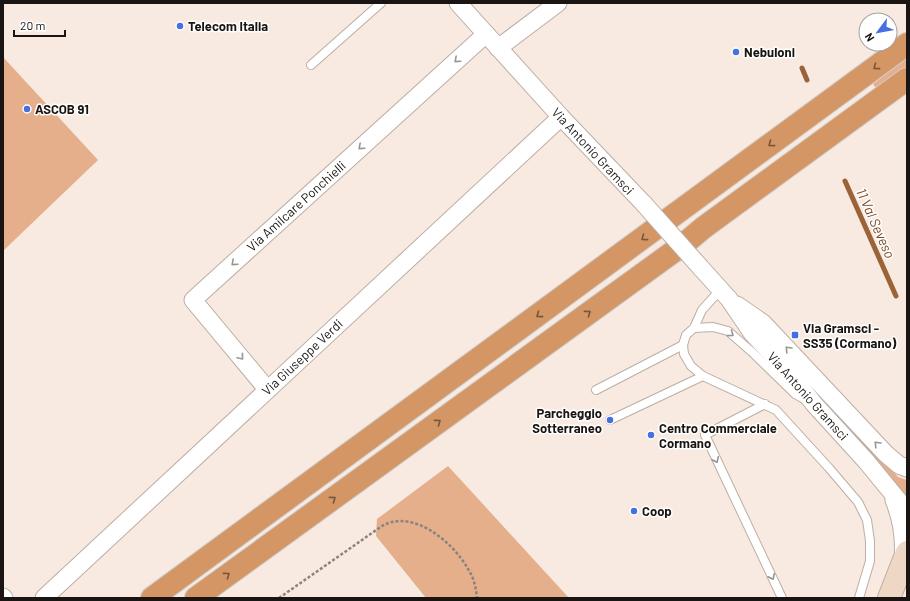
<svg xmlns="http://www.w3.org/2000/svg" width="910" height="601" font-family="Barlow,sans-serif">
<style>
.green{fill:#e4af8a}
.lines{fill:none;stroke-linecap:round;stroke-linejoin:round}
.stream{stroke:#9b6338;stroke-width:5}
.service-casing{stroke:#bbaea5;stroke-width:10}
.minor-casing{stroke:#bbaea5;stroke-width:19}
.secondary-casing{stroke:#bbaea5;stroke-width:24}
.trunk-casing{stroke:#cdcccb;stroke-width:24}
.path{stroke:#8d837d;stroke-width:2.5;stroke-dasharray:3 2;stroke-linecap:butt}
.service{stroke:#fff;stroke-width:8}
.minor{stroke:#fff;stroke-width:17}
.secondary{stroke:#efd7c5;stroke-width:22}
.trunk{stroke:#d49664;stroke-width:22}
.minor-bridge-casing{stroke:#bbaea5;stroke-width:19;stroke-linecap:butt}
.minor-bridge{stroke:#fff;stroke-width:17}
.oneway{stroke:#989694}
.oneway2{stroke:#77563b}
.poi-dot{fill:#4670e2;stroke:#fff;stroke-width:1.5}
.labels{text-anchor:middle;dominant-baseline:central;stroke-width:3;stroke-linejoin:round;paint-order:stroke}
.poi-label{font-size:13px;font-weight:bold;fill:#1a1512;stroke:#fff;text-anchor:start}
.street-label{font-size:13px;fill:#1a1512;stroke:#fff}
.water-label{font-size:14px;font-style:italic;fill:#7e491f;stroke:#fff}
</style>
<rect width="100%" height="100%" fill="#f8eae1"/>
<g class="green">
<polygon points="3,57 98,160 3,251"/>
<polygon points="907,58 907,68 877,90 873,84"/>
<polygon points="847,423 898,477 907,480 907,500 881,465 844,426"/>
<polygon points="448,466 569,598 426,598 376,536 377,519"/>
</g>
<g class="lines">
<g class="stream">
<polyline points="802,68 807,80"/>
<polyline points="845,181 896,296"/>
</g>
<defs>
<g id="service">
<polyline points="311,65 381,3"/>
<polyline points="720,290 702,310 694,328 686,335 683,345 684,354 691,366 703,376 776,410 829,468 858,502 867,520 870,541 870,561 859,598"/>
<polyline points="694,328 713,327 728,331 752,352 795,394 804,399"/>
<polyline points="596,390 683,345"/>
<polyline points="765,404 705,435 782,598"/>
<polyline points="610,420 703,376"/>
</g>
<g id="minor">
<polyline points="458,3 561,117 644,204"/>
<polyline points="498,48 558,3"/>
<polyline points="701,268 729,299 752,333 792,376 814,404 866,461 907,511"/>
<polyline points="737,305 763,323 886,454 899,465 907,468"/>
<polyline points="267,389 193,300 486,34"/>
<path d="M 894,500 C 902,520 905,538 903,560"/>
<polyline points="3,597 4,598"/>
<polyline points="44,598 561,117"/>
</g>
<polyline id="secondary" points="889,598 907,552"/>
<g id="trunk">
<polyline points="152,598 907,44"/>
<polyline points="196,598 684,244 703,228 907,79"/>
</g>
</defs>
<use href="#service" class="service-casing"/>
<use href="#minor" class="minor-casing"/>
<use href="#secondary" class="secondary-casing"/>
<use href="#trunk" class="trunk-casing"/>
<path class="path" d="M 279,598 L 382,526 C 413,508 454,543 468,569 C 474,578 476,588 477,598"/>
<use href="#service" class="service"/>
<use href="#minor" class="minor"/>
<use href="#secondary" class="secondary"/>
<use href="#trunk" class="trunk"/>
<defs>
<polyline id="minor-bridge" points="644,204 701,268"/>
</defs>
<use href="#minor-bridge" class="minor-bridge-casing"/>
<use href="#minor-bridge" class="minor-bridge"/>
</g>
<defs><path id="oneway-chevron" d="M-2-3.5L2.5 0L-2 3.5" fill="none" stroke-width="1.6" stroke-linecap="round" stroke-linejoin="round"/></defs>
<g class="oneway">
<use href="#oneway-chevron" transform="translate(457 60) rotate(138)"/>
<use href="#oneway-chevron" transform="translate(361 147) rotate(138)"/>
<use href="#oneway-chevron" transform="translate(234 263) rotate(138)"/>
<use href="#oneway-chevron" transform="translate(731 334) rotate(36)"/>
<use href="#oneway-chevron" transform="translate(788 349) rotate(-133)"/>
<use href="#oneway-chevron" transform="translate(241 357) rotate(50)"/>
<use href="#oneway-chevron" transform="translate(877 444) rotate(-133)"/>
<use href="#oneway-chevron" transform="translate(716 460) rotate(65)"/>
<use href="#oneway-chevron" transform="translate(772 577) rotate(64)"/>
</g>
<g class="oneway2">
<use href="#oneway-chevron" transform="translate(876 67) rotate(144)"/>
<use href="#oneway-chevron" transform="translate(771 144) rotate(144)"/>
<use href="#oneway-chevron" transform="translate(644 238) rotate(144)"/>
<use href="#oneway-chevron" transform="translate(588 313) rotate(-36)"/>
<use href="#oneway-chevron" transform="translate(539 315) rotate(144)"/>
<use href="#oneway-chevron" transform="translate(438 422) rotate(-36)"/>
<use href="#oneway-chevron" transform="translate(333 499) rotate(-36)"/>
<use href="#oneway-chevron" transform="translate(227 575) rotate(-36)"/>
</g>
<g class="poi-dot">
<circle cx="180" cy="26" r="4"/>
<circle cx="736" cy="52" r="4"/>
<circle cx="27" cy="109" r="4"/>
<rect x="791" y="331" width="8" height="8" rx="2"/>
<circle cx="610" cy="420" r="4"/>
<circle cx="651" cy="435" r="4"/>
<circle cx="634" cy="511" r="4"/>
</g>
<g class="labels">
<g class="poi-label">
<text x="188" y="26">Telecom Italia</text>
<text x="744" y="52">Nebuloni</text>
<text x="35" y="109">ASCOB 91</text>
<text x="803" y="328">Via Gramsci -<tspan x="803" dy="15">SS35 (Cormano)</tspan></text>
<text x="602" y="413" text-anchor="end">Parcheggio<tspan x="602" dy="15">Sotterraneo</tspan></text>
<text x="659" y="428">Centro Commerciale<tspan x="659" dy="15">Cormano</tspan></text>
<text x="642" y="511">Coop</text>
</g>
<g class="street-label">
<text transform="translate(593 151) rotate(47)">Via Antonio Gramsci</text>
<text transform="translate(296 206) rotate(-42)">Via Amilcare Ponchielli</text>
<text transform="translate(302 357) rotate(-43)">Via Giuseppe Verdi</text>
<text transform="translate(808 396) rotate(48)">Via Antonio Gramsci</text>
</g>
<g class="water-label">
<text transform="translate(876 223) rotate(66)">11 Val Seveso</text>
</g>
</g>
<rect width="910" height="601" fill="none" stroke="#1a1512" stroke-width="8"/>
<g transform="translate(878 32) rotate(238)"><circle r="19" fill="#ffffff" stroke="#a3a1a0"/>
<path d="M0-3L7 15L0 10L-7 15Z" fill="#4670e2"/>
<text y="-6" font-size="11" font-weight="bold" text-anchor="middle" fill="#1a1512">N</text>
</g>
<path d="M14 30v6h51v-6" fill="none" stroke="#1a1512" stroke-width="2"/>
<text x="20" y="30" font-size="12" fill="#1a1512" stroke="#ffffff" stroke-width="3" paint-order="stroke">20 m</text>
</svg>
